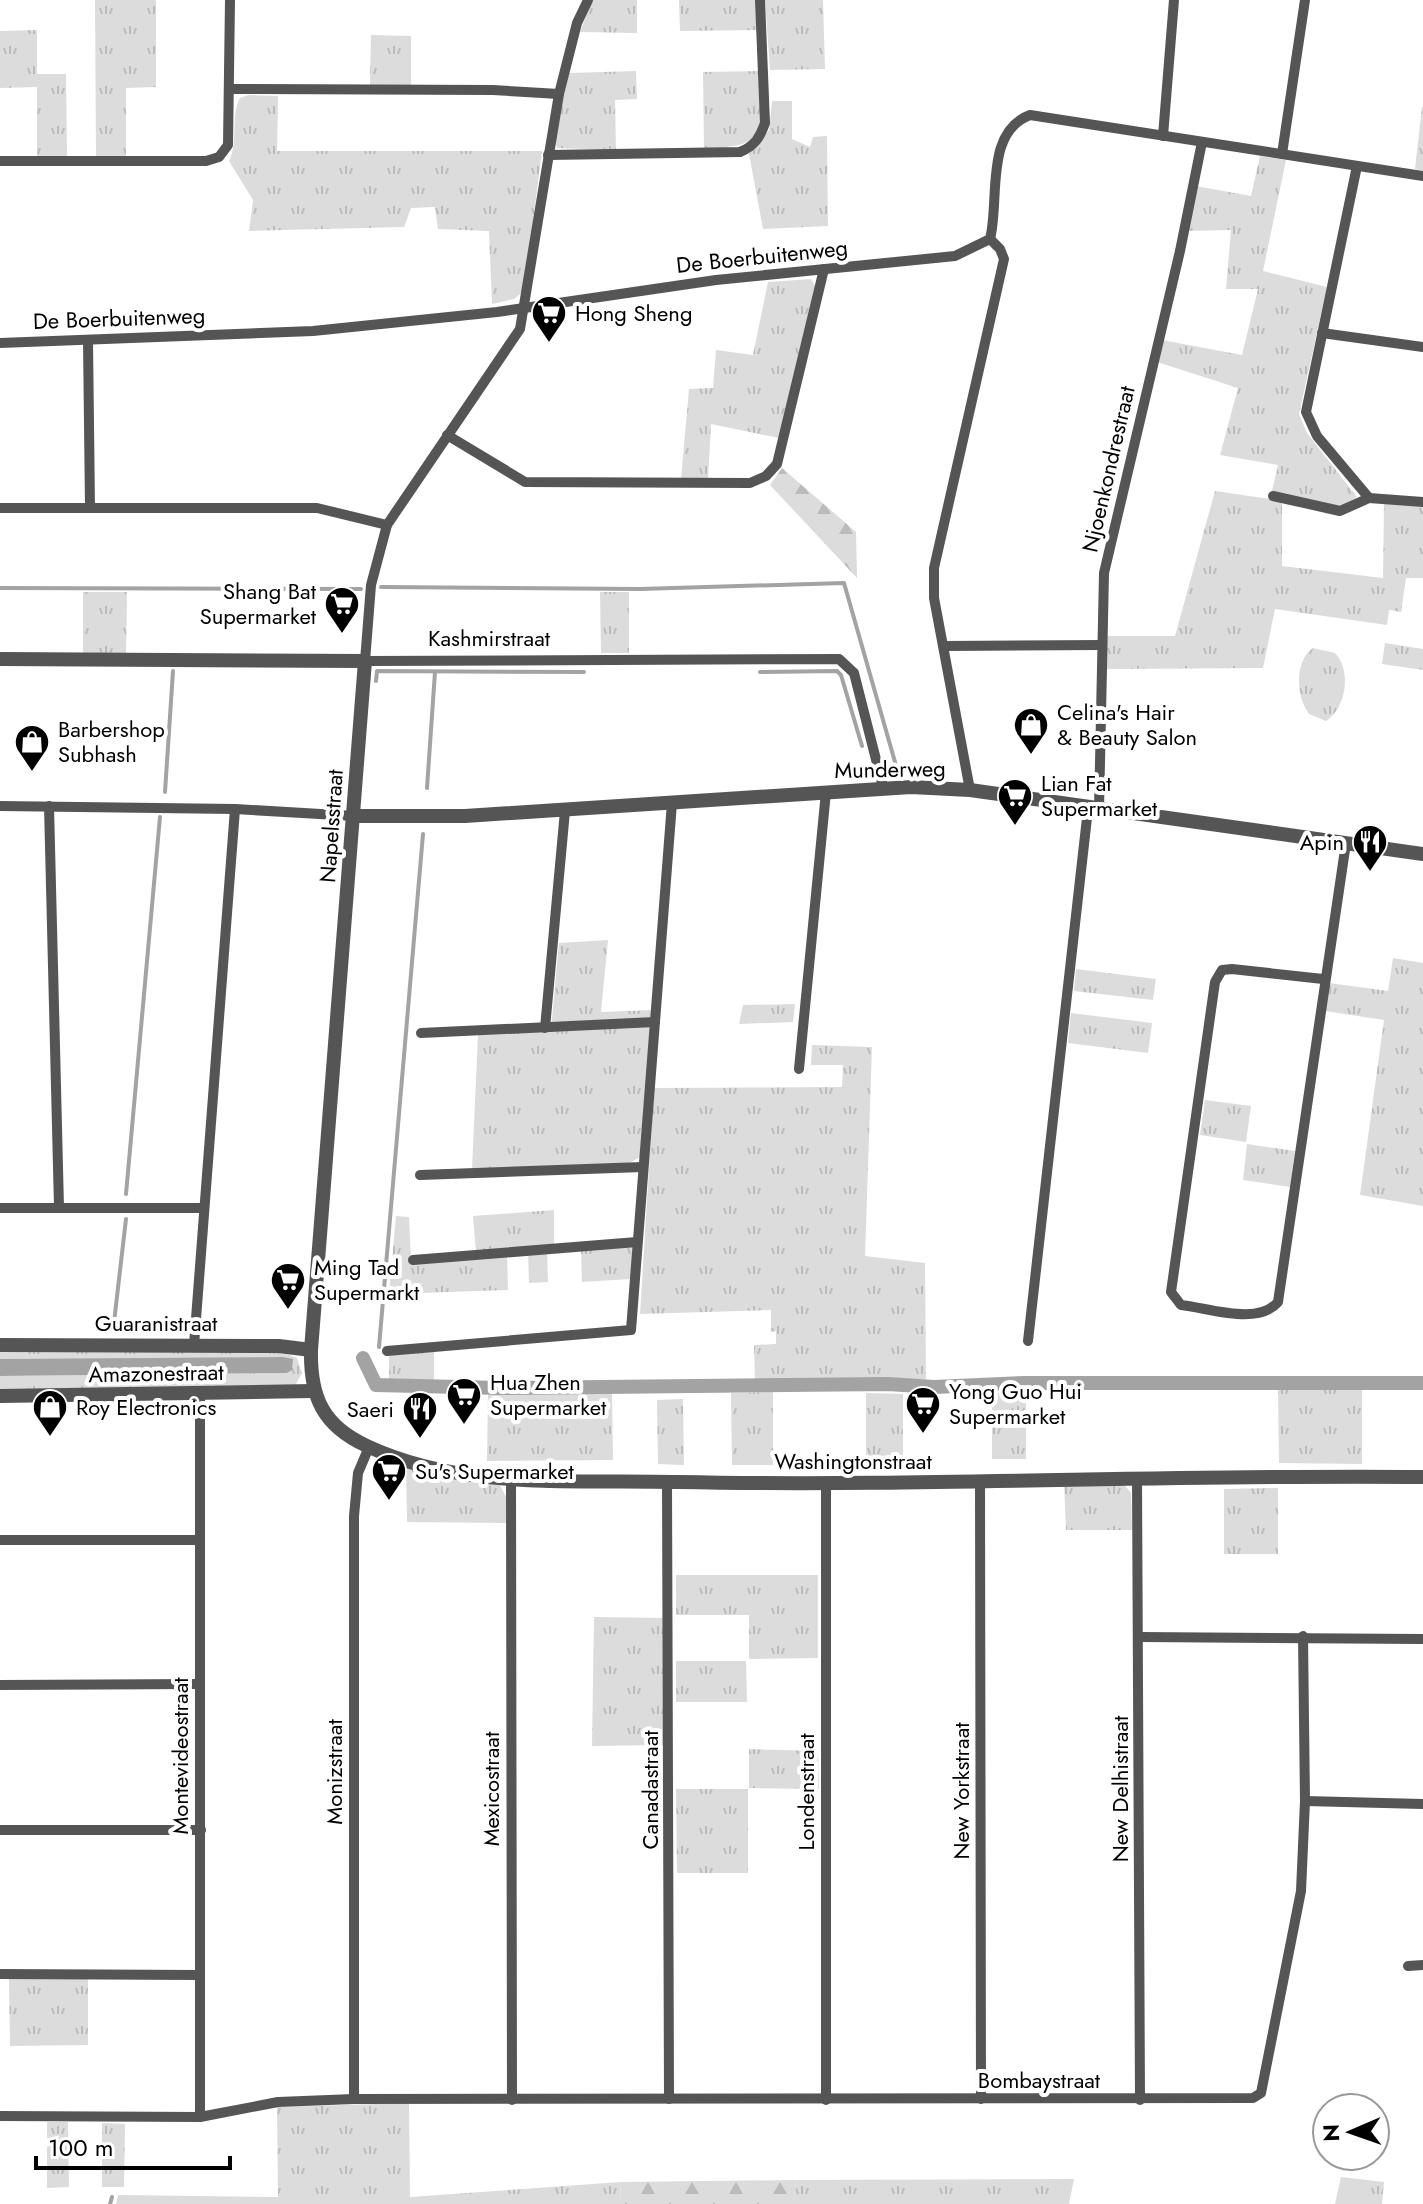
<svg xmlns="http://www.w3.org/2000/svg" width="1423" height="2204" font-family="Jost,sans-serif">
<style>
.grass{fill:url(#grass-tufts)}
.forest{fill:url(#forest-firs)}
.water{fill:#a3a3a3}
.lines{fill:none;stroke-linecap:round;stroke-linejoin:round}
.stream{stroke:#a3a3a3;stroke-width:4}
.canal{stroke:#a3a3a3;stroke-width:14}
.minor{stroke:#555;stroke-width:10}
.tertiary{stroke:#555;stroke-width:14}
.labels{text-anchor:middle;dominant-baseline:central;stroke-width:8;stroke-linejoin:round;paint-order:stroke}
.street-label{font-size:22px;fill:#000;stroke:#fff}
.poi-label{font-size:22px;fill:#000;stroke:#fff;text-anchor:start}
</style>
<defs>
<pattern id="grass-tufts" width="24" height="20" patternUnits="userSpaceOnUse" patternTransform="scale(2)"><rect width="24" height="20" fill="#dcdcdc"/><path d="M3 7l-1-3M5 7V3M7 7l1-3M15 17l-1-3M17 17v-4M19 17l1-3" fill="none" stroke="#bbb"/></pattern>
<pattern id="forest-firs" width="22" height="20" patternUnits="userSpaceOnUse" patternTransform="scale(2)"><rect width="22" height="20" fill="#dcdcdc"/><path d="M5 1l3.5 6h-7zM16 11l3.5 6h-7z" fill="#bbb"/></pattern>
</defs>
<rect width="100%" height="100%" fill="#fff"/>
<g class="grass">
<polygon points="95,0 156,0 156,87 126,88 126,157 96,157"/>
<polygon points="592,0 637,0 637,33 580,32"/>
<polygon points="679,0 757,0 758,30 680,31"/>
<polygon points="765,0 823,0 825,69 770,70"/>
<polygon points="37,30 37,74 66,74 67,157 37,157 37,87 0,88 0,31"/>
<polygon points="371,35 411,36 411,85 370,85"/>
<polygon points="636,71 637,99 615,100 616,150 557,148 554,137 569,73"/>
<path d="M 761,71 C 761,128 772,148 704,148 L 703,72 Z"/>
<path d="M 249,95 L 278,96 L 277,151 L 542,151 L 524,291 L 514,299 L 492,304 L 489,231 L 438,229 L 435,207 L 411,208 L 404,227 L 249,231 L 253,200 L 229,161 C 239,141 230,117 240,98 Z"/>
<polygon points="772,101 792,101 792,139 810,147 813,137 827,136 828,226 763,229 749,154 769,130"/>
<polygon points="1422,107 1423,107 1423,171 1415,169"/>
<polygon points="1260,156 1286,160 1263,271 1327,287 1299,414 1307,433 1357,497 1337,509 1282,501 1282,566 1383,578 1384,504 1423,505 1423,578 1406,578 1401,612 1389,610 1387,625 1275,609 1263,668 1107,669 1107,636 1175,636 1215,491 1270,499 1278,465 1220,455 1238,388 1157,362 1162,340 1242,355 1258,289 1226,289 1231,230 1187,231 1196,186 1251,196"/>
<polygon points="811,279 815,286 779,438 711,424 708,480 681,479 689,389 713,388 716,350 753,355 768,282"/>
<polygon points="83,592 127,592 126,655 83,654"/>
<polygon points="629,592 629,653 601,653 600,592"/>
<polygon points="1385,643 1423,649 1423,670 1382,664"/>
<path d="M 1313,648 L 1335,653 C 1352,671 1346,708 1326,721 L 1309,714 C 1296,697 1294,661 1313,648 Z"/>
<polygon points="608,940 601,1012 652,1010 640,1157 629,1163 472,1169 478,1035 551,1030 559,943"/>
<polygon points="1393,958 1423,963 1423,1206 1360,1195 1384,1020 1325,1011 1329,983 1388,991"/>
<polygon points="1076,969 1156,979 1153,1000 1074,991"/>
<polygon points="795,1004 793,1022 739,1024 743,1005"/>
<polygon points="1071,1013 1152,1023 1148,1053 1068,1043"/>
<polygon points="812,1045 872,1047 865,1256 925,1263 926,1379 755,1380 754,1345 776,1344 776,1331 771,1332 771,1310 640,1314 654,1088 842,1087 843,1065 811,1065"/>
<polygon points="1205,1100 1251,1106 1246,1142 1200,1135"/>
<polygon points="1247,1144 1295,1151 1290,1187 1243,1180"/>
<polygon points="554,1210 554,1247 476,1252 473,1216"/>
<polygon points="396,1216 409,1217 411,1262 507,1254 508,1290 389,1294"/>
<polygon points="633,1244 631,1279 582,1282 581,1248"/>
<polygon points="547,1250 548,1282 529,1283 528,1251"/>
<polygon points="0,1351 280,1351 297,1358 302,1373 295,1386 0,1391 0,1376 287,1373 292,1370 292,1359 0,1359"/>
<polygon points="434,1351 434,1382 389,1380 389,1355"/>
<polygon points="1362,1388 1362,1464 1279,1463 1278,1390"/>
<polygon points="488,1391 612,1393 613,1460 487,1461"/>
<polygon points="773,1392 773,1465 732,1465 731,1393"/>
<polygon points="1026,1392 1026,1459 992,1459 992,1393"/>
<polygon points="866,1393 903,1394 903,1464 866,1464"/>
<polygon points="683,1399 684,1465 658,1464 657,1400"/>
<polygon points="406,1466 499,1483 506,1497 506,1523 407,1522"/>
<polygon points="1064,1481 1122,1482 1131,1493 1132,1530 1066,1530"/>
<polygon points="1278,1488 1278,1554 1224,1554 1224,1489"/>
<polygon points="676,1575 818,1575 818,1658 749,1659 749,1615 676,1615"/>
<polygon points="594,1617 665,1618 665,1745 592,1746"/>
<polygon points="676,1661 746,1661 747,1702 676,1702"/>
<polygon points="749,1749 818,1751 819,1789 749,1788"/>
<polygon points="676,1789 748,1789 748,1873 677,1873"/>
<polygon points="88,1978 88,2045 10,2046 9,1979"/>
<polygon points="409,2103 410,2197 621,2182 620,2204 116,2204 118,2195 278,2197 277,2107"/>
<polygon points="47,2122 68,2122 69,2187 47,2188"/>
<polygon points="102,2123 125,2124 124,2187 102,2187"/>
<polygon points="1341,2177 1384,2182 1382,2204 1335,2204"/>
<polygon points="1074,2179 1069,2204 794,2204 796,2180"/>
</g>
<g class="forest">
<polygon points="782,468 856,532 857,578 770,485"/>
<polygon points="796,2180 794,2204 620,2204 621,2182"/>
</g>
<polygon class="water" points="283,1357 293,1359 292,1370 287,1373 0,1376 0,1359"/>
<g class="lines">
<g class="stream">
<polyline points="381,587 640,589 844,583 897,769"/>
<polyline points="0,588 361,589"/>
<polyline points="760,672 837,671 841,675 862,746"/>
<polyline points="376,681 377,671 584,672"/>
<polyline points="427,788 435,672"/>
<polyline points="165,792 173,671"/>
<polyline points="126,1194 160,817"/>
<polyline points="113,1331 126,1219"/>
<polyline points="379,1347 423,834"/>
<polyline points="110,2204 112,2197"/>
</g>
<polyline class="canal" points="363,1358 376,1385 501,1388 888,1384 934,1387 1024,1383 1423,1383"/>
<g class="minor">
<polyline points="588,0 577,23 559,94 520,329 387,525 371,585 365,661 839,659 854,673 883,787"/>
<polyline points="231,89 493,90 559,94"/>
<polyline points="1163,136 1174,0"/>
<polyline points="1282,154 1305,0"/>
<path d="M 548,155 L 740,152 C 755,146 760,137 765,123 L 760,0"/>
<polyline points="0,161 206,161 219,157 228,145 230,0"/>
<polyline points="1357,166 1306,412 1317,436 1369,498 1423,502"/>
<polyline points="1322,333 1423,347"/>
<polyline points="88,340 90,508"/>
<path d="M 0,343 L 313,331 L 497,312 L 716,280 L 955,256 L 990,239 C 1000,200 984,132 1030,115 L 1423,176"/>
<polyline points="447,435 525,482 750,483 766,476 777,464 824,269"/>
<polyline points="1273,496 1340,511 1369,498"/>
<polyline points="0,508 317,508 387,525"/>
<polyline points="945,646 1102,645"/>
<polyline points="970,790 934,598 934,568 1004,259 1000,249 990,239"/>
<polyline points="0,806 235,809 354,816"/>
<polyline points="49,806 59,1207"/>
<polyline points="1099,810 1104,573 1180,251 1202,142"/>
<path d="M 1323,979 L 1232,969 L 1222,970 L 1215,982 L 1171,1292 L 1181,1305 C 1209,1308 1258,1326 1278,1302 L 1346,843"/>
<polyline points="545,1028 565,811"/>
<polyline points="421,1033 655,1022"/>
<polyline points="799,1069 826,792"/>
<polyline points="420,1175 643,1167"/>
<polyline points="0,1208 203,1208"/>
<polyline points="413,1260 637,1242"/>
<polyline points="1028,1341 1088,809"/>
<polyline points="194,1345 235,809"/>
<polyline points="387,1351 631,1330 672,803"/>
<polyline points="1137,1478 1140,2100"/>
<polyline points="511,1479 512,2100"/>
<polyline points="667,1481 669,2099"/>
<polyline points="980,1482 981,2099"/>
<polyline points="0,1540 198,1540"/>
<polyline points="1140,1637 1423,1639"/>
<polyline points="0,1685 200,1684"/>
<polyline points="1305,1801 1423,1804"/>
<polyline points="0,1830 201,1830"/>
<polyline points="1408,1966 1423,1965"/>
<polyline points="0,1974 198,1975"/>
<polyline points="354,2099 354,1516 358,1473 369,1447"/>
<polyline points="826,2100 826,1485"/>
<polyline points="0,2116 200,2117 278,2102 354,2099 1253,2098 1261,2093 1301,1891 1305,1801 1303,1636"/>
<polyline points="200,2117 200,1395"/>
</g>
<g class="tertiary">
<path d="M 0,659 L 365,661 L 311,1350 C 310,1397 323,1426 367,1446 C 463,1491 576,1479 678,1482 C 926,1487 1175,1474 1423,1477"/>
<polyline points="354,816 465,816 911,787 970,790 1423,854"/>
<polyline points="0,1345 279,1346 311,1350"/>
<polyline points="0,1396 313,1391"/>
</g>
</g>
<defs>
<symbol id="supermarket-pin" viewBox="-11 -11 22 30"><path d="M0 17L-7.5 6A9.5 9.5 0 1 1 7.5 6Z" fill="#000" stroke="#fff"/><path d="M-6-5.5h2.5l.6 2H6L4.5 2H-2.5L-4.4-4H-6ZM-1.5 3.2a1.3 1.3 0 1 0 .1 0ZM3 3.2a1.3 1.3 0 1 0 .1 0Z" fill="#fff"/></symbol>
<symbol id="shop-pin" viewBox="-11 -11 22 30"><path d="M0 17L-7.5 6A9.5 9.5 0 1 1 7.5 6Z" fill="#000" stroke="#fff"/><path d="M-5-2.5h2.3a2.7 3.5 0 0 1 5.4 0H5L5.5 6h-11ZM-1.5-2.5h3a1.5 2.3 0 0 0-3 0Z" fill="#fff"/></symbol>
<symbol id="restaurant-pin" viewBox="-11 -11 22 30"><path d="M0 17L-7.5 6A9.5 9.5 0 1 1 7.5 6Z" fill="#000" stroke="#fff"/><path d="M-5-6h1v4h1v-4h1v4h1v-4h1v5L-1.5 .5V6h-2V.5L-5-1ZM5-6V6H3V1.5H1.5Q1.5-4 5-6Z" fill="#fff"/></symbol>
</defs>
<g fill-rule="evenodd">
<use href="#supermarket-pin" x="529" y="293" width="40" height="54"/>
<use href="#supermarket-pin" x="322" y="584" width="40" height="54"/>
<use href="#shop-pin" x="1011" y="705" width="40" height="54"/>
<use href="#shop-pin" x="12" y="722" width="40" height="54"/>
<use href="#supermarket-pin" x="995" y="776" width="40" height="54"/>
<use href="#restaurant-pin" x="1350" y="822" width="40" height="54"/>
<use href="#supermarket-pin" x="268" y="1260" width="40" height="54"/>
<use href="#supermarket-pin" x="444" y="1375" width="40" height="54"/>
<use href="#supermarket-pin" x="903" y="1384" width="40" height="54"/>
<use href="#shop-pin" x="30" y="1387" width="40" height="54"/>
<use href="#restaurant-pin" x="400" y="1389" width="40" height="54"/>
<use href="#supermarket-pin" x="369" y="1451" width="40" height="54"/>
</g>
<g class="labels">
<g class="street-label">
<text transform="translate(762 256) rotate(-6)">De Boerbuitenweg</text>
<text transform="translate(119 318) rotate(-2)">De Boerbuitenweg</text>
<text transform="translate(1108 469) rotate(-77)">Njoenkondrestraat</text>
<text x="489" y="638">Kashmirstraat</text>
<text transform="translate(890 769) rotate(-1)">Munderweg</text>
<text transform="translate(331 826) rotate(-86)">Napelsstraat</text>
<text x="156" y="1323">Guaranistraat</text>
<text transform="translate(156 1373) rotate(-1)">Amazonestraat</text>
<text x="853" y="1461">Washingtonstraat</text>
<text transform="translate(180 1756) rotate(-90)">Montevideostraat</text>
<text transform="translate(334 1772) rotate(-90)">Monizstraat</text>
<text transform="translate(491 1789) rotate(-90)">Mexicostraat</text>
<text transform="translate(1120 1789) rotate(-90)">New Delhistraat</text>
<text transform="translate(650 1790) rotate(-90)">Canadastraat</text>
<text transform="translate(961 1791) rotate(-90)">New Yorkstraat</text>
<text transform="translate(806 1792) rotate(-90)">Londenstraat</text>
<text x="1039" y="2080">Bombaystraat</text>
</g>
<g class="poi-label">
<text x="575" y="313">Hong Sheng</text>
<text x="316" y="591" text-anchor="end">Shang Bat<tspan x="316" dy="25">Supermarket</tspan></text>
<text x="1057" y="712">Celina's Hair<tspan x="1057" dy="25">&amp; Beauty Salon</tspan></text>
<text x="58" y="729">Barbershop<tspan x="58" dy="25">Subhash</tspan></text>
<text x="1041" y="783">Lian Fat<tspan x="1041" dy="25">Supermarket</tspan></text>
<text x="1344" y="842" text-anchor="end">Apin</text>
<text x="314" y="1267">Ming Tad<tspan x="314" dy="25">Supermarkt</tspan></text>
<text x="490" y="1382">Hua Zhen<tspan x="490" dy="25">Supermarket</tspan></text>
<text x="949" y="1391">Yong Guo Hui<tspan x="949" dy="25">Supermarket</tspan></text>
<text x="76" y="1407">Roy Electronics</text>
<text x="394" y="1409" text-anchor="end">Saeri</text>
<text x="415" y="1471">Su's Supermarket</text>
</g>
</g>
<g transform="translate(1351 2132) rotate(268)"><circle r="38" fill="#ffffff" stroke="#999999" stroke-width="2"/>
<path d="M0-6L14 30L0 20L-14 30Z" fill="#000000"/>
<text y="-12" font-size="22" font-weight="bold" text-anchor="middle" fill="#000000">N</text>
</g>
<path d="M36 2156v12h194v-12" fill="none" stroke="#000000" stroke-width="4"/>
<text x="48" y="2156" font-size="24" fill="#000000" stroke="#ffffff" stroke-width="6" paint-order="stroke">100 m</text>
</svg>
